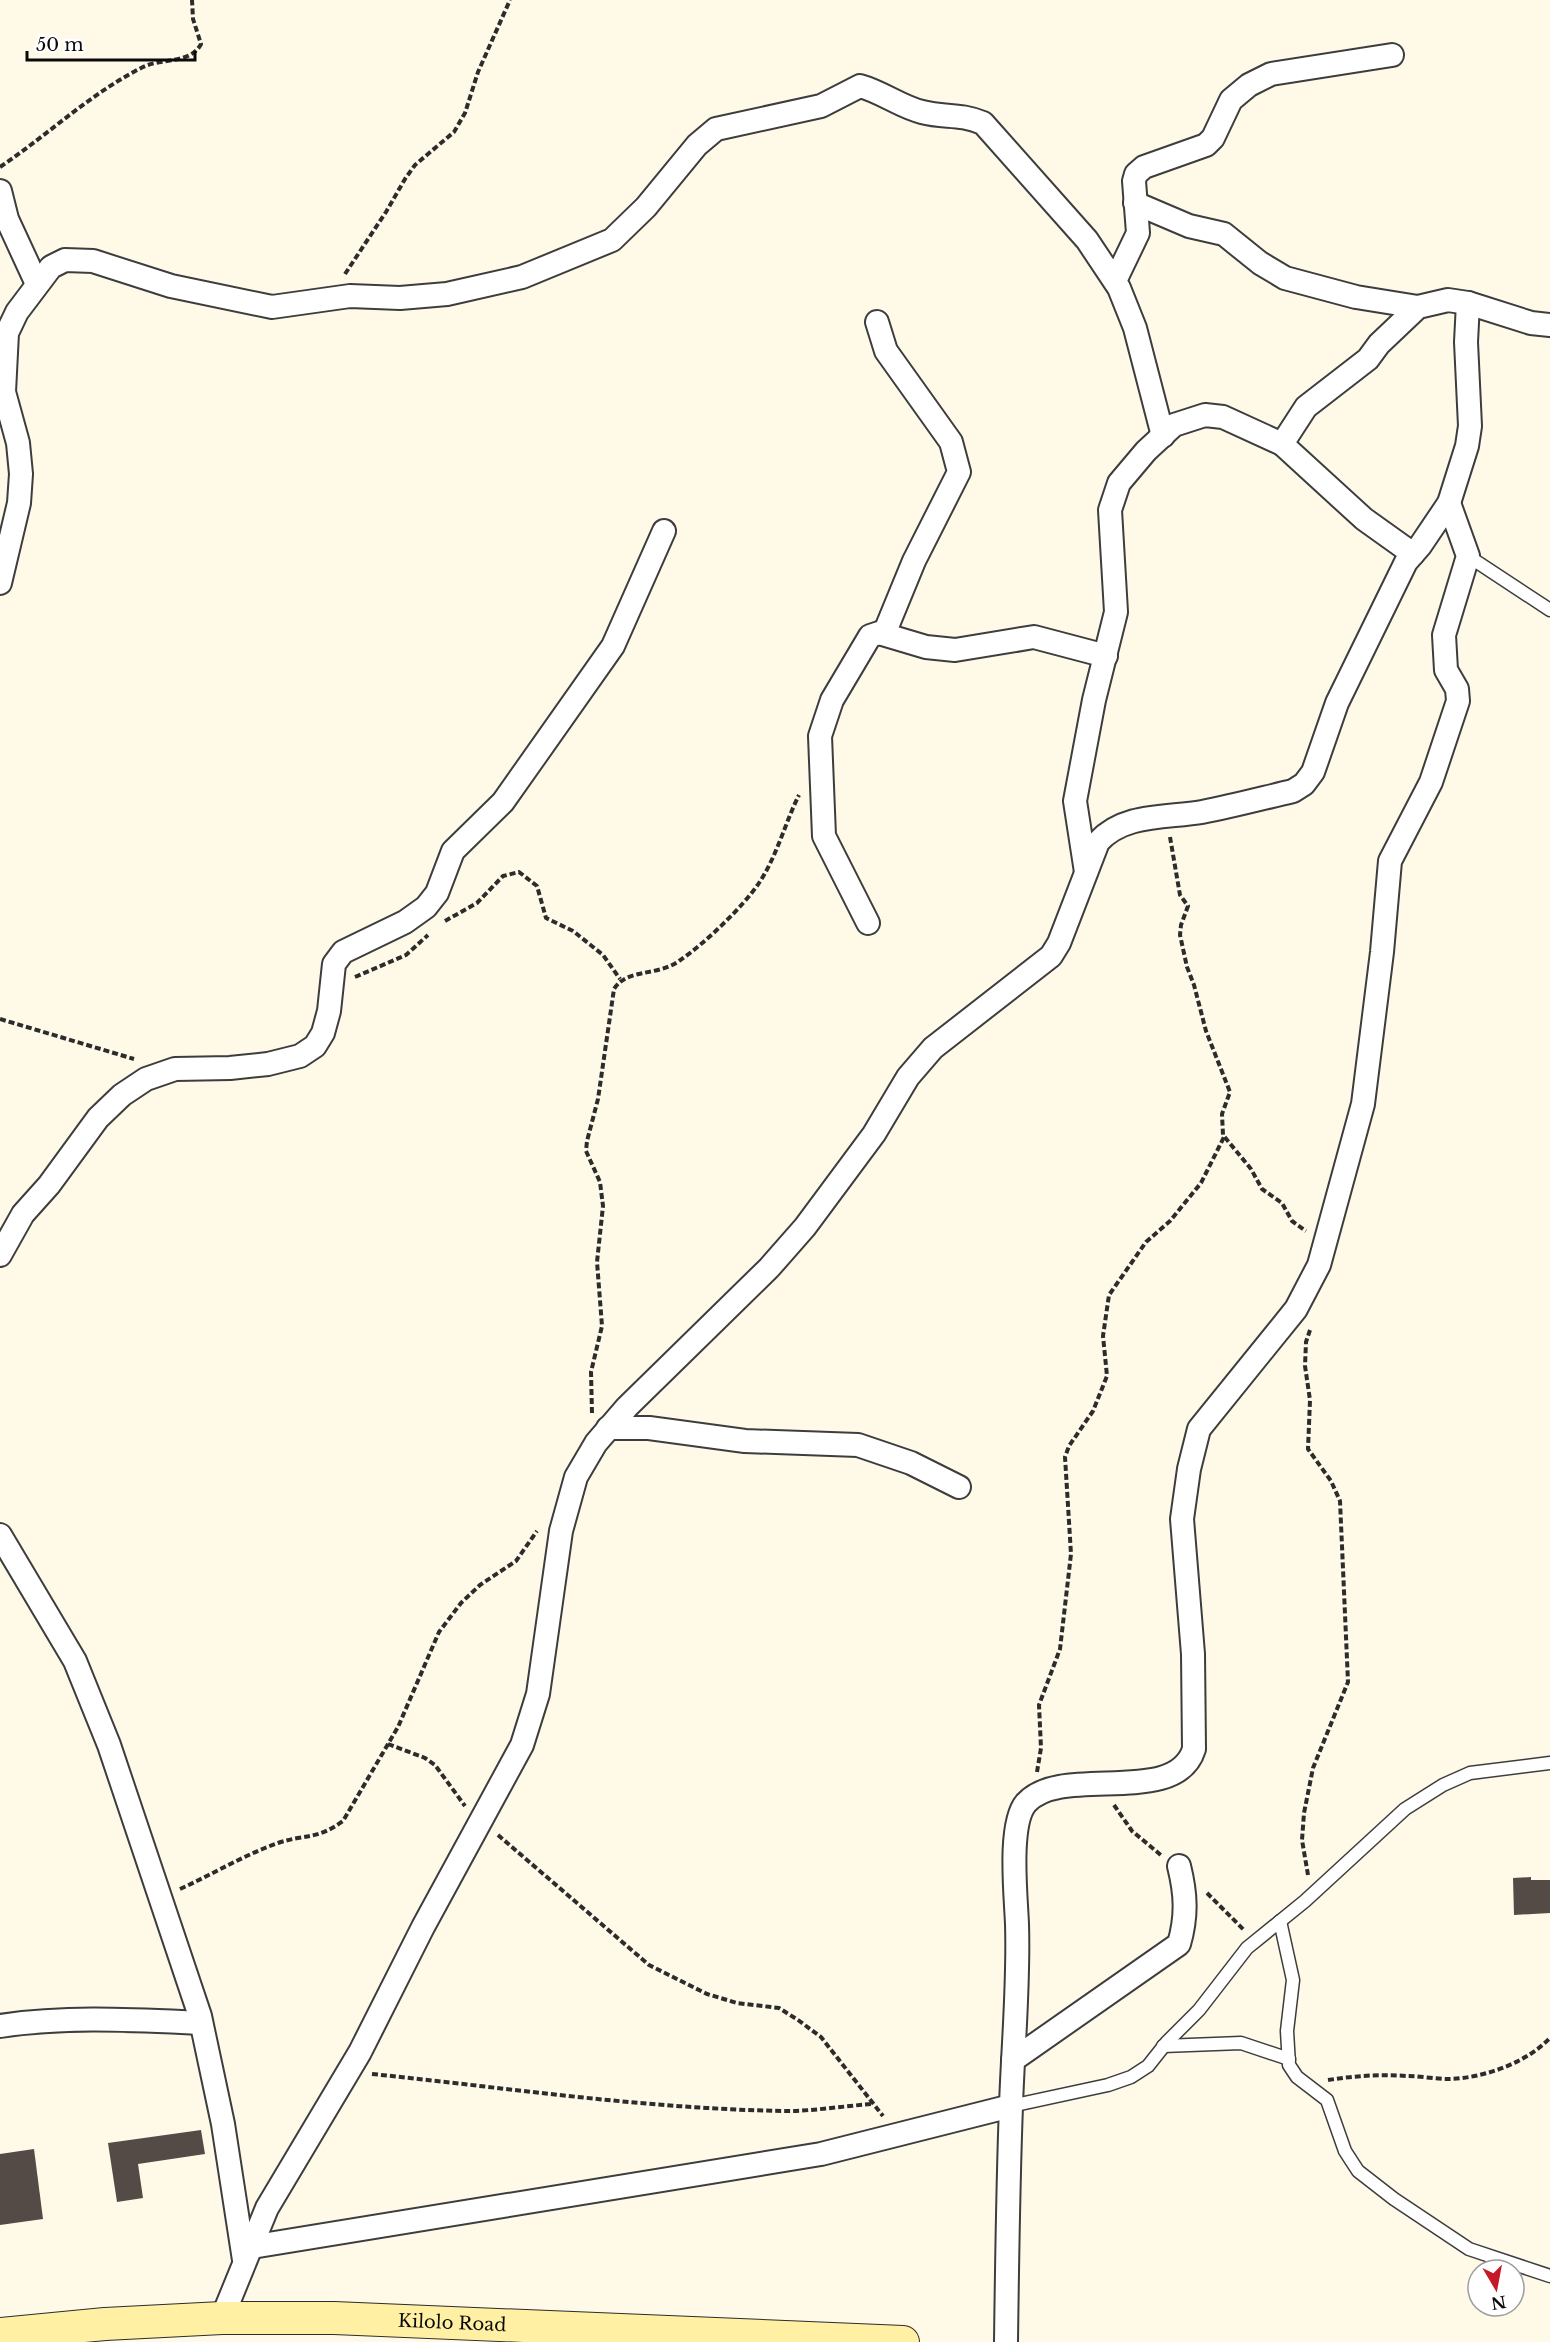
<svg xmlns="http://www.w3.org/2000/svg" width="1550" height="2342" font-family="'Libre Baskerville',serif">
<style>
.building{fill:#544b46}
.lines{fill:none;stroke-linecap:round;stroke-linejoin:round}
.lane-casing{stroke:#3d3d3d;stroke-width:15}
.street-casing{stroke:#3d3d3d;stroke-width:26}
.secondary-casing{stroke:#2c2c2c;stroke-width:34}
.path{stroke:#2c2c2c;stroke-width:4;stroke-dasharray:6 3;stroke-linecap:butt}
.lane{stroke:#fff;stroke-width:12}
.street{stroke:#fff;stroke-width:22}
.secondary{stroke:#fff0a3;stroke-width:32}
.labels{text-anchor:middle;dominant-baseline:central;stroke-width:6;stroke-linejoin:round;paint-order:stroke}
.street-label{font-size:18px;fill:#0a0a0a;stroke:#fff}
</style>
<rect width="100%" height="100%" fill="#fff9e8"/>
<g class="building">
<polygon points="1531,1877 1531,1880 1550,1880 1550,1913 1514,1915 1513,1878"/>
<polygon points="201,2130 205,2154 138,2164 143,2198 117,2202 108,2143"/>
<polygon points="34,2149 43,2219 0,2225 0,2154"/>
</g>
<g class="lines">
<defs>
<g id="lane">
<polyline points="1468,556 1550,610"/>
<polyline points="1280,1921 1293,1980 1287,2031 1289,2065 1297,2077 1327,2100 1345,2151 1358,2171 1394,2199 1469,2249 1550,2276"/>
<polyline points="1163,2046 1241,2043 1289,2059"/>
<polyline points="1011,2106 1108,2085 1131,2077 1148,2066 1167,2042 1199,2010 1247,1948 1305,1901 1405,1809 1443,1785 1470,1773 1550,1763"/>
</g>
<g id="street">
<polyline points="0,191 7,219 37,284"/>
<polyline points="1135,203 1189,226 1224,234 1260,263 1285,278 1356,297 1418,307"/>
<polyline points="1115,281 1138,233 1134,181 1136,174 1144,167 1206,145 1213,138 1231,100 1249,85 1271,74 1392,55"/>
<polyline points="877,322 886,351 951,442 959,472 914,561 884,634"/>
<polyline points="1282,444 1306,407 1368,359 1379,344 1418,307 1448,300 1468,303 1531,323 1550,325"/>
<path d="M 0,583 L 19,503 L 21,474 L 18,443 L 4,392 L 7,333 L 17,312 L 51,267 L 65,260 L 93,261 L 171,286 L 272,307 L 350,296 L 400,298 L 447,294 L 522,277 L 612,240 L 646,207 L 697,145 L 716,129 L 821,106 L 860,86 C 882,92 901,107 922,112 C 945,118 959,113 983,123 L 1087,240 L 1119,288 L 1135,328 L 1163,436"/>
<polyline points="1086,872 1075,801 1094,700 1116,612 1110,510 1119,483 1146,451 1174,425 1205,415 1223,417 1282,444 1364,519 1413,554"/>
<polyline points="868,923 824,836 820,736 832,700 870,636 879,633 926,647 955,650 1034,637 1106,656"/>
<polyline points="0,1255 23,1214 49,1185 98,1118 122,1095 146,1079 175,1069 230,1068 268,1064 300,1056 315,1046 323,1033 329,1011 334,964 343,952 405,922 426,907 437,893 453,851 503,802 613,646 664,531"/>
<polyline points="608,1428 649,1428 745,1441 858,1445 911,1463 959,1487"/>
<polyline points="0,1535 75,1661 109,1745 200,2016 223,2124 244,2260"/>
<path d="M 0,2026 C 67,2016 133,2020 201,2023"/>
<path d="M 1013,2060 L 1179,1944 C 1187,1916 1186,1894 1179,1866"/>
<polyline points="251,2247 821,2154 1011,2106"/>
<path d="M 222,2318 L 267,2208 L 360,2052 L 423,1927 L 522,1745 L 538,1694 L 561,1531 L 576,1477 L 596,1443 L 627,1407 L 769,1268 L 805,1227 L 874,1134 L 908,1077 L 933,1048 L 1051,956 L 1059,943 L 1098,842 C 1124,813 1167,818 1202,812 C 1233,806 1263,798 1293,791 L 1304,784 L 1313,772 L 1337,703 L 1406,562 L 1420,546 L 1449,503 L 1467,446 L 1470,426 L 1466,342 L 1468,303"/>
<path d="M 1006,2342 C 1007,2263 1008,2184 1011,2106 C 1013,2045 1019,1984 1017,1924 C 1016,1897 1008,1824 1026,1803 C 1062,1763 1176,1808 1194,1749 L 1193,1654 L 1182,1519 L 1189,1469 L 1199,1429 L 1296,1309 L 1319,1265 L 1363,1104 L 1382,952 L 1390,861 L 1431,782 L 1458,701 L 1457,689 L 1446,670 L 1444,635 L 1468,556 L 1449,503"/>
</g>
<g id="secondary">
<path id="s1" d="M 0,2334 L 105,2324 L 222,2318 L 334,2318 L 903,2342"/>
</g>
</defs>
<use href="#lane" class="lane-casing"/>
<use href="#street" class="street-casing"/>
<use href="#secondary" class="secondary-casing"/>
<g class="path">
<path d="M 0,167 C 49,134 91,93 143,67 C 161,58 191,64 201,44 L 193,19 L 192,0"/>
<polyline points="345,274 386,212 405,179 415,165 454,132 465,113 478,72 510,0"/>
<polyline points="1170,837 1180,895 1188,906 1181,925 1180,935 1187,967 1194,985 1206,1031 1230,1092 1222,1114 1223,1135 1251,1169 1262,1189 1282,1203 1292,1221 1306,1231"/>
<polyline points="445,921 477,903 503,876 519,872 537,886 546,918 573,931 603,955 620,979"/>
<polyline points="355,977 406,955 428,935"/>
<polyline points="0,1019 134,1059"/>
<path d="M 592,1413 L 591,1372 L 602,1326 L 597,1262 L 603,1206 L 600,1182 L 586,1151 L 587,1141 L 598,1099 L 614,989 C 627,968 656,977 679,961 C 703,945 743,907 759,883 C 777,856 785,823 799,795"/>
<polyline points="388,1744 425,1758 435,1765 465,1806"/>
<polyline points="1037,1772 1041,1748 1039,1705 1060,1649 1071,1554 1065,1457 1069,1446 1093,1411 1107,1376 1103,1336 1109,1295 1146,1242 1170,1221 1201,1183 1224,1137"/>
<polyline points="1114,1805 1132,1831 1162,1856"/>
<polyline points="498,1835 649,1965 707,1994 737,2003 779,2008 798,2020 821,2037 883,2116"/>
<polyline points="1308,1875 1302,1840 1304,1813 1313,1768 1348,1682 1340,1501 1331,1481 1308,1449 1310,1400 1305,1366 1306,1342 1310,1330"/>
<path d="M 180,1889 C 213,1874 244,1855 278,1843 C 305,1834 317,1840 343,1821 L 398,1727 L 439,1632 L 461,1603 L 480,1585 L 516,1561 L 537,1531"/>
<polyline points="1207,1893 1244,1930"/>
<path d="M 372,2074 C 509,2088 647,2109 786,2111 C 814,2111 844,2106 872,2104"/>
<path d="M 1328,2080 C 1354,2076 1380,2074 1407,2076 C 1420,2076 1435,2079 1449,2079 C 1484,2078 1526,2063 1550,2038"/>
</g>
<use href="#lane" class="lane"/>
<use href="#street" class="street"/>
<use href="#secondary" class="secondary"/>
</g>
<g class="labels">
<g class="street-label">
<text stroke="none"><textPath href="#s1" startOffset="453">Kilolo Road</textPath></text>
</g>
</g>
<g transform="translate(1496 2288) rotate(170)"><circle r="28" fill="#ffffff" stroke="#9d9d9d" stroke-width="1.5"/>
<path d="M0-4.5L10 22L0 15L-10 22Z" fill="#c51829"/>
<text y="-9" font-size="16" font-weight="bold" text-anchor="middle" fill="#0a0a0a">N</text>
</g>
<path d="M27 51v9h168v-9" fill="none" stroke="#0a0a0a" stroke-width="3"/>
<text x="36" y="51" font-size="18" fill="#0a0a0a" stroke="#ffffff" stroke-width="4.5" paint-order="stroke">50 m</text>
</svg>
